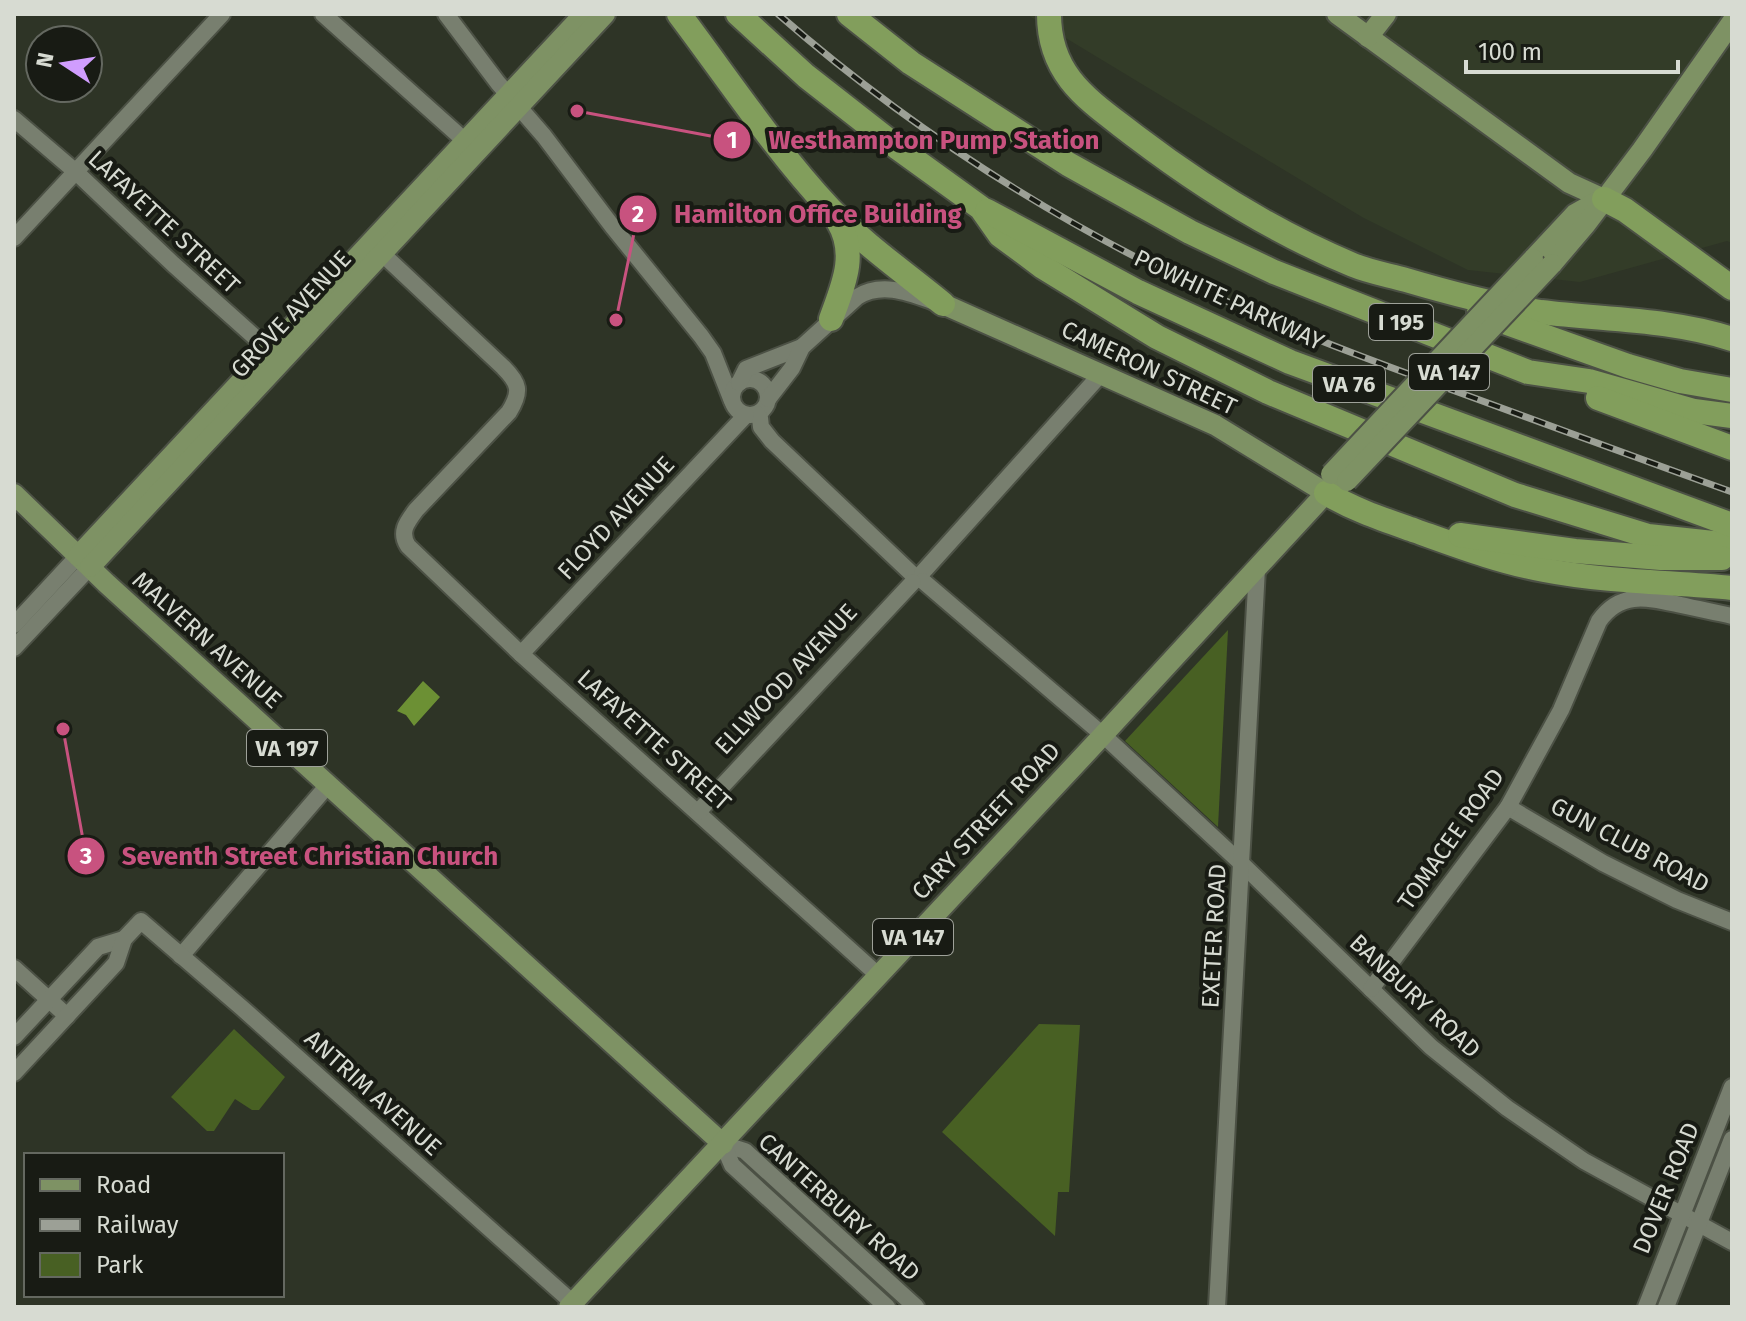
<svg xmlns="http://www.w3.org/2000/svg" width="1746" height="1321" font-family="'Fira Sans',sans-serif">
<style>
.built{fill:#333c28}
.green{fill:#486023}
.water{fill:#6c9034}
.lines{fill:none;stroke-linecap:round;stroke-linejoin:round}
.minor-casing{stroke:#4c5145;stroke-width:20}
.major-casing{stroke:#4c5145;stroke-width:24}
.highway-casing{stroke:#4c5145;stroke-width:28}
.minor{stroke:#787f6f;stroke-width:16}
.major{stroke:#7e9264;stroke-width:20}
.highway{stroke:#829e5c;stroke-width:24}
.rail-casing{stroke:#9ca096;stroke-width:7}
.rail{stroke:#181b14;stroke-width:4;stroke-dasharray:12;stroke-linecap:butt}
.major-bridge-casing{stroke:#4c5145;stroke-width:24;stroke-linecap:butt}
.major-bridge{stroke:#7e9264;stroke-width:20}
.labels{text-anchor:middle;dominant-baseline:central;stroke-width:8;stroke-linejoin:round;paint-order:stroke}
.shield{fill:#181b14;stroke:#9ea199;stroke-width:2}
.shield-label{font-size:22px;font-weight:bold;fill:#d7dbd2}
.street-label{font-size:24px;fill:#d7dbd2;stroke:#181b14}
.leader{fill:none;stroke:#c8527f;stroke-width:3}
.callout-dot{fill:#c8527f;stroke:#181b14;stroke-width:3}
.mark-label{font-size:24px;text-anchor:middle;font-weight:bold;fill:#fff}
.callout-label{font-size:26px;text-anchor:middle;font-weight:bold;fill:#c8527f;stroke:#181b14;stroke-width:8;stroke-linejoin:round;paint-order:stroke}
</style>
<rect width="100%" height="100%" fill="#2e3426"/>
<polygon class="built" points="1026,14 1732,14 1732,243 1727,241 1580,282 1468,270 1362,217"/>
<g class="green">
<polygon points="1228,630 1218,827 1125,741"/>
<polygon points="1039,1024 1080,1025 1069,1192 1058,1192 1055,1236 942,1132"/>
<polygon points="234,1029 285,1077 259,1110 252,1110 235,1099 214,1131 207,1131 171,1097"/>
</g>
<polygon class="water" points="423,681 440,697 414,726 406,715 397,711"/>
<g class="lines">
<defs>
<g id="minor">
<polyline points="323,14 473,148"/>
<polyline points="446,14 498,83 544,136 612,226 701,336 713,353 732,401"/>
<polyline points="14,119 76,172 173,264 277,357"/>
<polyline points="14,238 222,14"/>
<path d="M 374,246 L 503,367 C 519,383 522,391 509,412 L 416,510 C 407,522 399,532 408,546 L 521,654 L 878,975"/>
<circle cx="750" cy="397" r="18"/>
<polyline points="739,383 746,369 802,347"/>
<path d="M 768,399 L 792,368 L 802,347 L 857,297 C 881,282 907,292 932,301"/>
<polyline points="757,414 760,418 761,427 772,441 912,574"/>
<polyline points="922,573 1101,374"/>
<polyline points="923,581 1103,735 1242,864 1431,1047 1507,1108 1584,1161 1732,1242"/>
<polyline points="14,625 78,556"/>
<polyline points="14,648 90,567"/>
<polyline points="521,654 746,415"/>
<polyline points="1508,807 1603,863 1677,900 1732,922"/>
<polyline points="698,812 913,582"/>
<polyline points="181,956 328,785"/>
<polyline points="14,968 67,1016"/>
<path d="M 1371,989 L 1508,807 L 1561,710 L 1599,621 C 1621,590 1648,598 1681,605 C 1698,609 1715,612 1732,616"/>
<polyline points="14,1037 98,947 124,939"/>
<polyline points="14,1073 116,963 124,939 141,921 242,1008 573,1303"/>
<polyline points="723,1144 745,1151 916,1307"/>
<polyline points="723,1144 732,1165 887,1307"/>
<polyline points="1217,1307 1257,568"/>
<polyline points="1646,1307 1732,1087"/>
<polyline points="1666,1307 1732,1139"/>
</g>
<g id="major">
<polyline points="1337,14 1569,183 1604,199"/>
<polyline points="1368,37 1386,14"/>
<polyline points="1533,259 1575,214 1600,200"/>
<polyline points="1552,264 1586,224 1642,150 1732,22"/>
<polyline points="943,304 1215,425 1326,493"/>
<polyline points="14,494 106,583 723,1144"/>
<polyline points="78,556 584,14"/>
<polyline points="90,567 605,14"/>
<polyline points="569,1307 1103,735 1326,493 1340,485"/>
</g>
<g id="highway">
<path d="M 679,14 C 728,79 775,150 830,209 C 864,244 905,273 943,304"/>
<polyline points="738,14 806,76 898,148 981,208 1000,235 1043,267 1157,337 1268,392 1515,495 1648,536 1732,545"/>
<polyline points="849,14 911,63 1068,164 1190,232 1274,272 1528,372 1589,381 1694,411 1732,416"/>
<path d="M 1049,14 C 1049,77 1090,101 1135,136 C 1202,187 1276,233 1353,265 C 1370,272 1388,275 1406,280 C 1450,293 1495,305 1541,312 C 1605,320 1670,319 1732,339"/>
<polyline points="1604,199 1625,210 1732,288"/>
<polyline points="987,211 1138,292 1290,362 1732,525"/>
<polyline points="1479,313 1628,366 1680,381 1732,390"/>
<path d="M 831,319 C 843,286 858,254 838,221"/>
<polyline points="1598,398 1732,448"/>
<path d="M 1326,493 C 1354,510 1385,520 1416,531 C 1458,546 1500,562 1544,570 C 1606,582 1669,582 1732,588"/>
<polyline points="1460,535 1575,551 1661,558 1722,558"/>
</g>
</defs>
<use href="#minor" class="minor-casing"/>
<use href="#major" class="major-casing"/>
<use href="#highway" class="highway-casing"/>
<use href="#minor" class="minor"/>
<use href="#major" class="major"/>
<use href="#highway" class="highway"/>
<defs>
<path id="rail" d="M 778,14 C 918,136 1076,235 1246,310 C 1318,341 1392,368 1466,395 C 1554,427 1643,460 1732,492"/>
</defs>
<use href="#rail" class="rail-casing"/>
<use href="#rail" class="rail"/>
<defs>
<g id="major-bridge">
<polyline points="1331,474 1533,259"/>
<polyline points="1347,481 1552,264"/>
</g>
</defs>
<use href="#major-bridge" class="major-bridge-casing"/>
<use href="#major-bridge" class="major-bridge"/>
</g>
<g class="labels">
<g class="shield">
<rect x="1369" y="304" width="64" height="36" rx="6"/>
<rect x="1409" y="354" width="80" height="36" rx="6"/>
<rect x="1313" y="366" width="72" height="36" rx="6"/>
<rect x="247" y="730" width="80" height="36" rx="6"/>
<rect x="873" y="919" width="80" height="36" rx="6"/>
</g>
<g class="shield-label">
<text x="1401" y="322">I 195</text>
<text x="1449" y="372">VA 147</text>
<text x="1349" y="384">VA 76</text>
<text x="287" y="748">VA 197</text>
<text x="913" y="937">VA 147</text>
</g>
<g class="street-label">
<text transform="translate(164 222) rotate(43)">LAFAYETTE STREET</text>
<text transform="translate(1229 300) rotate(25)">POWHITE PARKWAY</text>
<text transform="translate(291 314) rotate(-47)">GROVE AVENUE</text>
<text transform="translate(1149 368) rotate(25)">CAMERON STREET</text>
<text transform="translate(616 518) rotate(-47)">FLOYD AVENUE</text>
<text transform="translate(207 640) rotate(42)">MALVERN AVENUE</text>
<text transform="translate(786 679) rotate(-47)">ELLWOOD AVENUE</text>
<text transform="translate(654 740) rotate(42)">LAFAYETTE STREET</text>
<text transform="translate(986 821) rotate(-47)">CARY STREET ROAD</text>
<text transform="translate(1451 839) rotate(-55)">TOMACEE ROAD</text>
<text transform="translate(1630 845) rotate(28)">GUN CLUB ROAD</text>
<text transform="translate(1214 936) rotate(-87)">EXETER ROAD</text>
<text transform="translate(1415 996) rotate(43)">BANBURY ROAD</text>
<text transform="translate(373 1093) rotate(42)">ANTRIM AVENUE</text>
<text transform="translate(1666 1188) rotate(-68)">DOVER ROAD</text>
<text transform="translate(839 1207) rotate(42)">CANTERBURY ROAD</text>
</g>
</g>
<path class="leader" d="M577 111L732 140M616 320L638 214M63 729L86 856"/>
<g class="callout-dot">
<circle cx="577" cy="111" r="8"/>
<circle cx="616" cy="320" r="8"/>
<circle cx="63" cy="729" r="8"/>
<circle cx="732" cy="140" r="20"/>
<circle cx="638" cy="214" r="20"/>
<circle cx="86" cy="856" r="20"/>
</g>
<g class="mark-label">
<text x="732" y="148">1</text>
<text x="638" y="222">2</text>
<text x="86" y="864">3</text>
</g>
<g class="callout-label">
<text x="934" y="149">Westhampton Pump Station</text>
<text x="818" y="223">Hamilton Office Building</text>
<text x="310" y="865">Seventh Street Christian Church</text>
</g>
<rect width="1746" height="1321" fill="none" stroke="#d7dbd2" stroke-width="32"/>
<rect x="24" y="1153" width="260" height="144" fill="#181b14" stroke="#646860" stroke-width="2"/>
<rect x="40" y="1179" width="40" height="12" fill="#7e9264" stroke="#646860" stroke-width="2"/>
<text x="96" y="1193" font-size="24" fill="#d7dbd2">Road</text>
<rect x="40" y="1219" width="40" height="12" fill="#9ca096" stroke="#646860" stroke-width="2"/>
<text x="96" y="1233" font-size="24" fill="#d7dbd2">Railway</text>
<rect x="40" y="1253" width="40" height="24" fill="#486023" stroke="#646860" stroke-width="2"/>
<text x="96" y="1273" font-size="24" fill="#d7dbd2">Park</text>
<g transform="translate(64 64) rotate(282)"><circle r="38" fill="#181b14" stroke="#646860" stroke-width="2"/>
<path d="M0-6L14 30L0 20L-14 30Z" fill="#d09dfe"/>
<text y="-12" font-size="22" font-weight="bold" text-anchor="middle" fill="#d7dbd2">N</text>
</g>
<path d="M1466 60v12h212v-12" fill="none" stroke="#d7dbd2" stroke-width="4"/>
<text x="1478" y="60" font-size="24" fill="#d7dbd2" stroke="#181b14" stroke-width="6" paint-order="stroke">100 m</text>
</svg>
